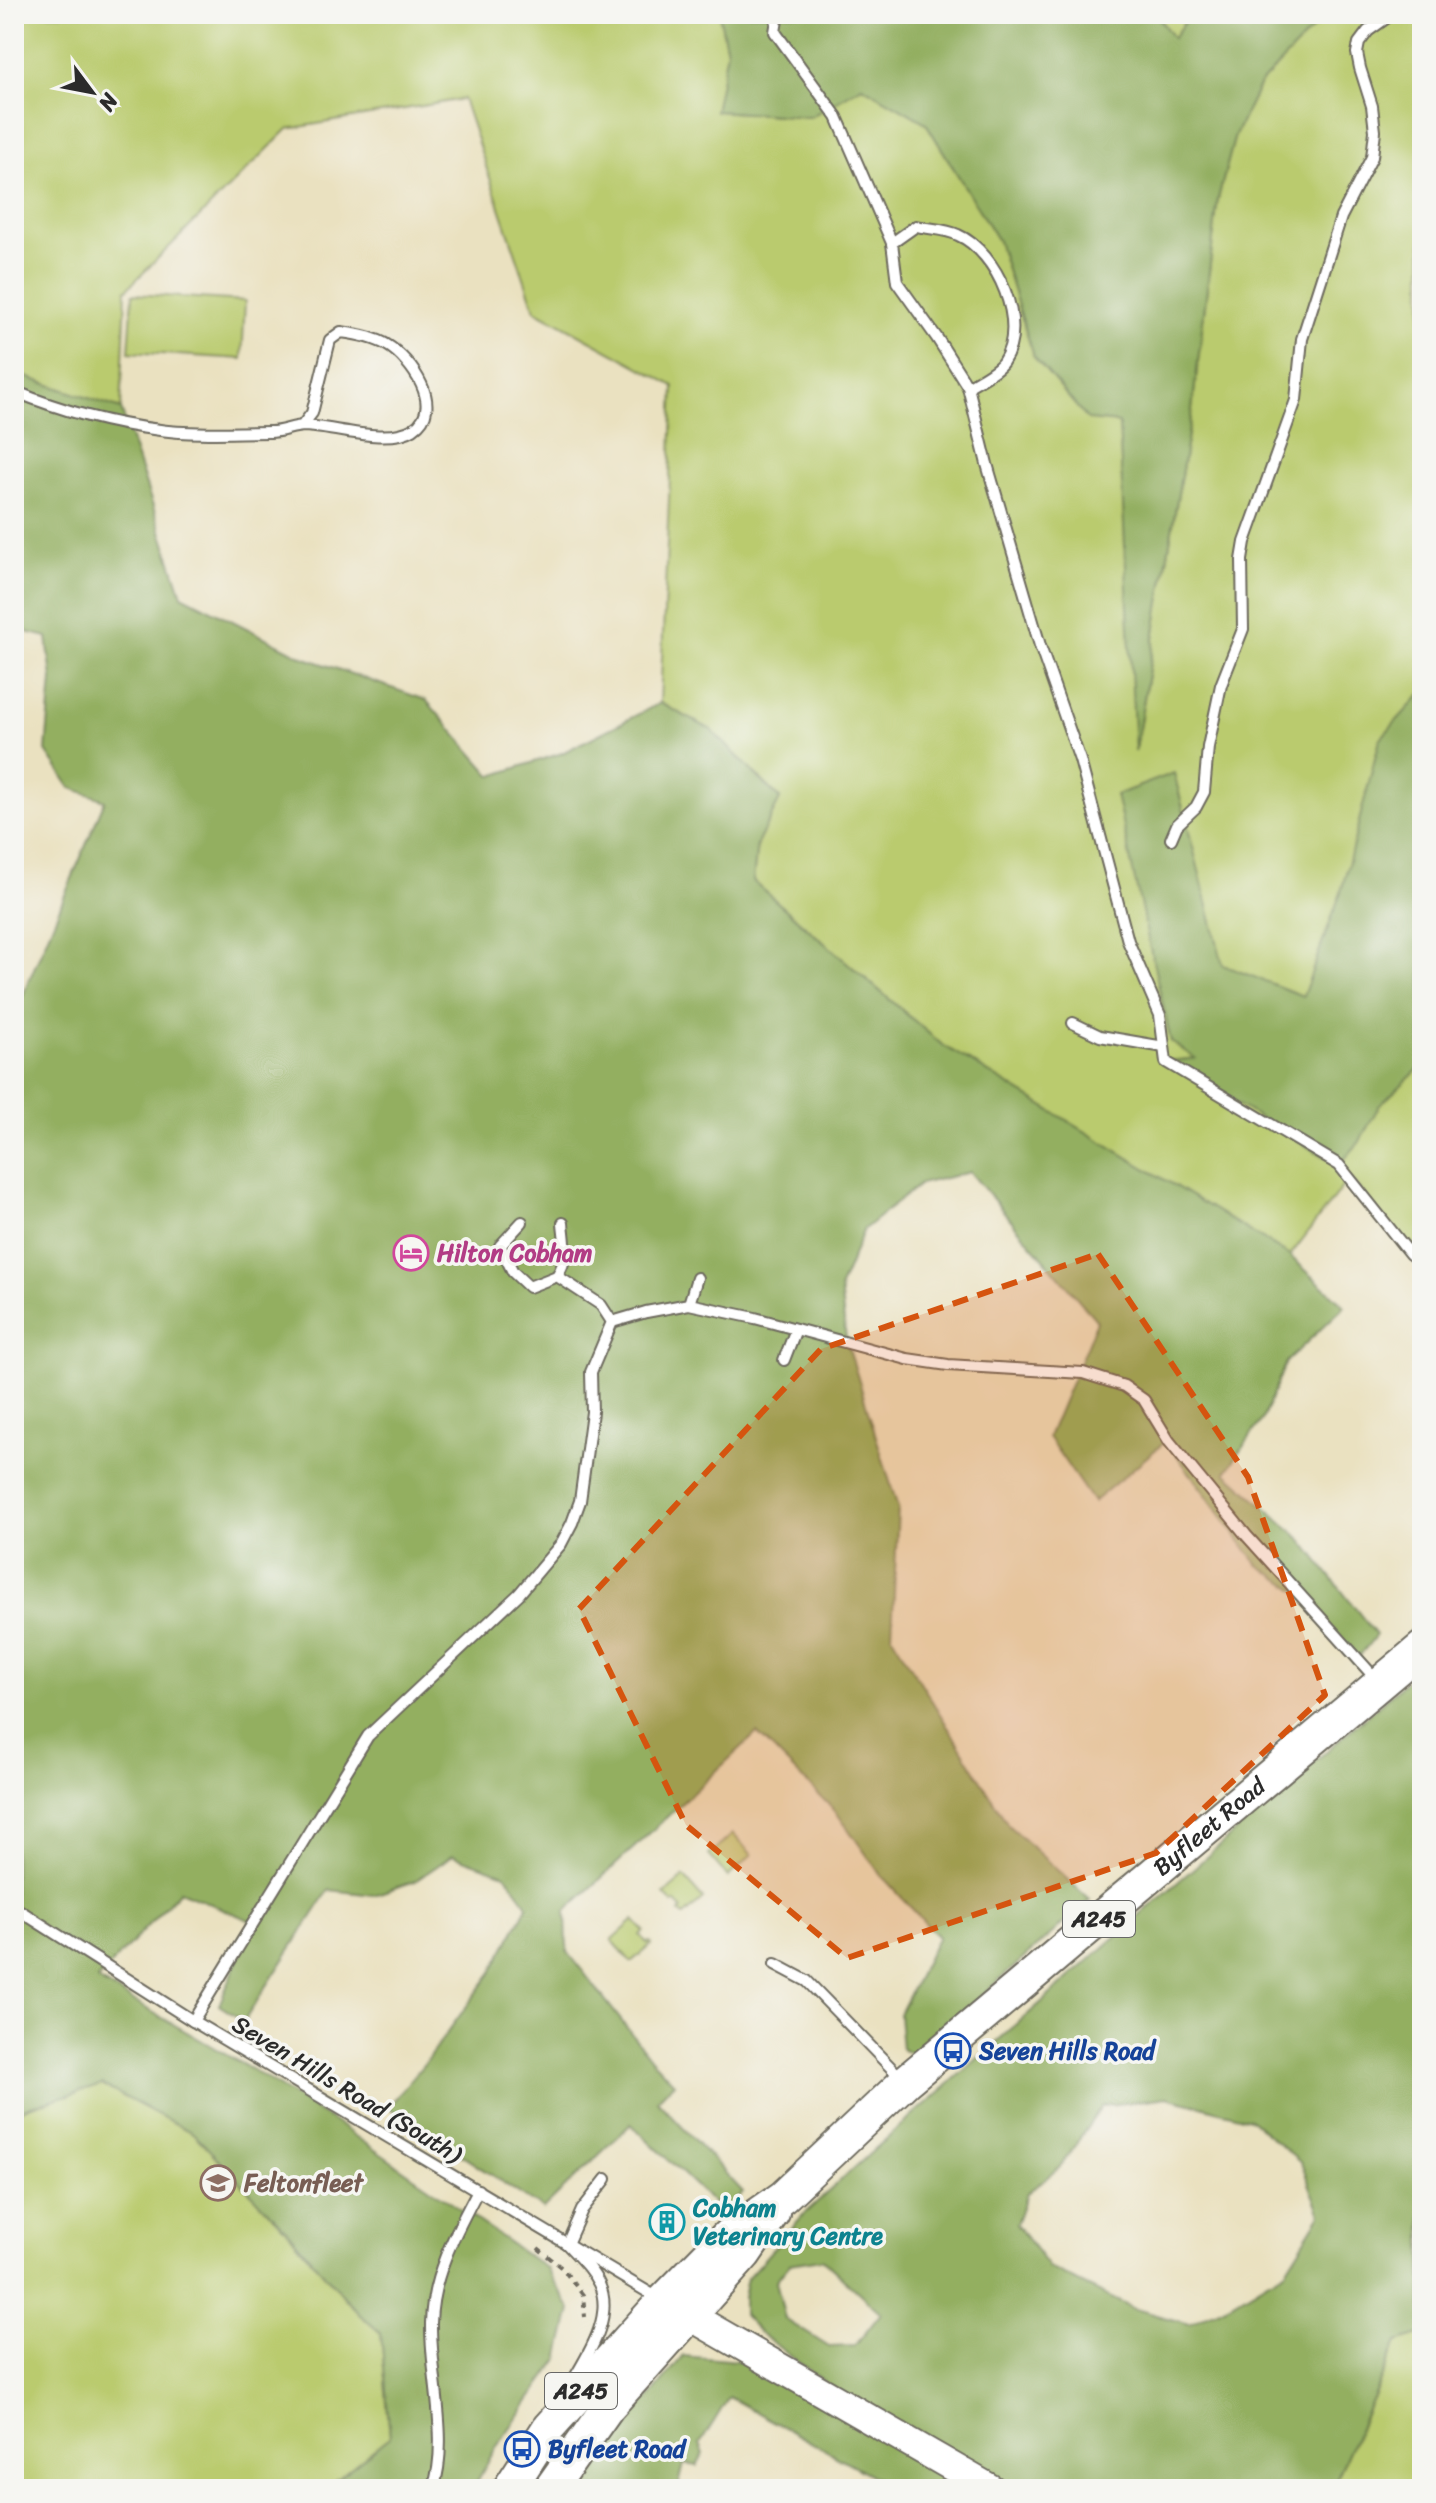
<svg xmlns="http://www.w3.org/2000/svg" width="1436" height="2503" font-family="Sriracha,sans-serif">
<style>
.green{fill:#bacb6e;stroke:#727b4c;stroke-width:2}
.forest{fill:#93af61;stroke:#5f6d46;stroke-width:2;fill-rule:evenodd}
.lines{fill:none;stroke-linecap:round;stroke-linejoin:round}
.lane-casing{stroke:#6e6b5f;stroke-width:14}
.secondary-casing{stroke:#6e6b5f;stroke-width:32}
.primary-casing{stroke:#6e6b5f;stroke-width:36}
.path{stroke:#6e6b5f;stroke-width:4;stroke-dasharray:6 6;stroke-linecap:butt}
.lane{stroke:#fff;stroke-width:10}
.secondary{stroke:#fff;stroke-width:28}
.primary{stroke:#fff;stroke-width:32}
.marked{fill:#d5540f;fill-opacity:0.2;stroke:#d5540f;stroke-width:6;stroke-dasharray:16 10;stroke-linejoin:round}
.labels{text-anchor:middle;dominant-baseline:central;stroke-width:7;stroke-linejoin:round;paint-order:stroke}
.shield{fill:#f6f6f2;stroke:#686867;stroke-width:2}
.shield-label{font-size:22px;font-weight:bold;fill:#2b2b2b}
.hotel-label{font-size:24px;font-weight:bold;fill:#b23c85;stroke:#f6f6f2;text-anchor:start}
.street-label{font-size:24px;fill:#2b2b2b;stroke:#f6f6f2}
.transit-label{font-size:24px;font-weight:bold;fill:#164399;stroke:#f6f6f2;text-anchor:start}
.education-label{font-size:24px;font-weight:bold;fill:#785e54;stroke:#f6f6f2;text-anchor:start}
.culture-label{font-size:24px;font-weight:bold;fill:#0d838f;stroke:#f6f6f2;text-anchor:start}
</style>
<rect width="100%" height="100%" fill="#f6f6f2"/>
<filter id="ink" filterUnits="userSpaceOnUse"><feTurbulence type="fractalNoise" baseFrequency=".0125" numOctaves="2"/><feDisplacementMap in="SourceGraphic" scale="16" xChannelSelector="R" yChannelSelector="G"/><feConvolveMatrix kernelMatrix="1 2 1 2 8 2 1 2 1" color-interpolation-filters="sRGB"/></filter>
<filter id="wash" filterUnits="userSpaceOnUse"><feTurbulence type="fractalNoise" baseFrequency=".006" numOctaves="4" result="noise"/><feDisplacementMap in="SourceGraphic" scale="32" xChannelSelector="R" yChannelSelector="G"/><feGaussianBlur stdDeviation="1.8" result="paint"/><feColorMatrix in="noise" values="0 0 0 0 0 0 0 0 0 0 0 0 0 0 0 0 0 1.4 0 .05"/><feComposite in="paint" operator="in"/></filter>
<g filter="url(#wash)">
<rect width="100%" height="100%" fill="#eae1c0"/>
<g class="green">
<polygon points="14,14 719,14 727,51 716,111 810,117 862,86 926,123 998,241 1034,357 1119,422 1136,747 1192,410 1218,199 1235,135 1260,84 1327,14 1422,14 1422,699 1326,1029 1228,1055 1168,1061 1340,1165 1422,1000 1422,1261 1349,1178 1290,1256 941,1044 753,881 757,844 780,798 710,729 660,703 674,386 535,310 463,99 288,129 126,290 121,409 14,373"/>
<polygon points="1156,14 1190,14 1173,38"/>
<polygon points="133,294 245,301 242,359 129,352"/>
<polygon points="733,1834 752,1855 728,1877 709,1855"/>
<polygon points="684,1877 703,1899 684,1916 680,1913 682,1909 675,1902 673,1904 664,1894"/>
<polygon points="634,1920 644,1931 640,1935 647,1943 650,1942 652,1944 631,1962 612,1940"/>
<polygon points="102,2085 193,2133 280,2223 359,2314 381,2333 390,2437 324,2489 14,2489 14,2114 28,2107"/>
<polygon points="1422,2334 1422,2489 1332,2489 1397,2342"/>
</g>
<g class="forest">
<polygon points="719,14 1156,14 1173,38 1190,14 1327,14 1260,84 1235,135 1218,199 1192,410 1135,752 1119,423 1088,420 1034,357 998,241 926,123 862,86 810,117 715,111 727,51"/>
<polygon points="14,373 121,409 182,595 303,657 426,700 492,776 562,753 660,703 710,729 780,799 757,844 753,881 941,1044 1290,1256 1345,1306 1286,1362 1263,1418 1226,1472 1303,1541 1376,1635 1354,1663 1343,1643 1302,1594 1257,1564 1166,1441 1093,1502 1048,1437 1097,1321 970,1172 920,1184 864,1229 840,1287 846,1339 898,1508 892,1636 1009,1826 1090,1900 915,2054 902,2050 899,2014 938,1937 881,1875 836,1812 757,1733 566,1911 567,1951 652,2060 674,2083 657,2100 743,2192 723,2212 631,2124 543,2209 388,2107 424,2064 492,1972 528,1905 505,1874 453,1855 415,1881 374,1895 329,1890 244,2021 219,2005 254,1922 180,1891 97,1980 256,2072 339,2125 547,2269 571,2310 559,2359 495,2449 473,2489 324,2489 390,2437 381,2333 359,2314 280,2223 193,2133 102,2085 28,2107 14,2114 14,1016 105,800 71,788 46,751 52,679 47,637 14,629"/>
<polygon points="1422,693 1422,1066 1379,1106 1359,1143 1339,1165 1166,1062 1195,1058 1171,1042 1116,795 1174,773 1223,965 1303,996 1341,892 1380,739"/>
<path d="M 1422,1667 L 1422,2334 L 1397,2342 L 1332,2489 L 1000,2489 L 865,2413 L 759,2332 L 743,2315 L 743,2297 L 747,2278 L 804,2214 L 876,2148 ZM 1167,2097 L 1250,2119 L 1301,2163 L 1321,2214 L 1286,2270 L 1234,2302 L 1189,2324 L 1132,2308 L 1049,2268 L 1016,2224 L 1027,2193 L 1060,2167 L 1102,2106 ZM 822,2259 L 881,2313 L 855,2346 L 829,2347 L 785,2319 L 776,2281 L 789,2264 Z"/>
<polygon points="683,2356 749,2362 966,2489 896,2489 729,2397 700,2444 704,2454 697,2466 684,2464 678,2489 585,2489 608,2449"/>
</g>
</g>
<g filter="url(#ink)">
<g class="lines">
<defs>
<g id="lane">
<polyline points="778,14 775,32 837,117 892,243"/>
<path d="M 968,387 C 978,380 996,372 1003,362 C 1029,324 997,252 958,235 C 946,229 929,229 916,226 L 892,243 L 897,282 L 937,338 L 968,387 L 987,464 L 1041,649 L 1080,760 L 1128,941 L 1160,1015 L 1166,1062 L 1339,1165 L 1410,1254 L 1422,1262"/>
<path d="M 14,391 C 60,410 111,424 160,430 C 196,435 234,432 270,432 C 282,432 293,426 305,426 C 333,427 388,445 413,429 C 446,408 411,359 387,345 C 374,337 356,334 341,332 L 330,340 L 312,413 L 302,426"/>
<polyline points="1171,839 1177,825 1196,807 1204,792 1208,747 1221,685 1243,629 1242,560 1245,542 1296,400 1302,339 1328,258 1341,217 1372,157 1375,131 1372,106 1360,68 1357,53 1359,43 1368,31 1392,14"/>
<polyline points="1073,1023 1100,1036 1164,1047"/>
<path d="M 557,1276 C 569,1257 565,1244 563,1223"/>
<polyline points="689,1304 697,1278"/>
<polyline points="612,1322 646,1312 689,1304 755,1318 907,1359 948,1365 1083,1373 1124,1386 1144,1400 1169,1441 1246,1535 1376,1679"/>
<polyline points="784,1360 796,1329"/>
<polyline points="14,1907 193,2021 658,2298"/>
<polyline points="775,1964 807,1981 901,2078"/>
<polyline points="193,2021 368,1736 519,1594 561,1544 572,1523 580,1501 592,1412 591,1372 612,1322 601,1305 557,1276 529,1287 513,1272 500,1246 522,1222"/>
<path d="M 574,2379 C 589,2353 614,2315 599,2284 C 592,2269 579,2257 567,2244 L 582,2210 L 606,2179"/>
<path d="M 433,2489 C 450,2441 430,2375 431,2323 C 432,2275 456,2232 478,2190"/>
</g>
<polyline id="secondary" points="671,2305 991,2489"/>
<g id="primary">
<path id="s1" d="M 509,2489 L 549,2427 L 663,2301 L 727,2236 L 783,2197 L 905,2082 L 1422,1648"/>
<polyline points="550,2489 608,2407 745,2254 773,2213"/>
</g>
</defs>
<use href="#lane" class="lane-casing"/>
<use href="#secondary" class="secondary-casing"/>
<use href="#primary" class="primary-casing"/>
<polyline class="path" points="538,2248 563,2269 583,2295 585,2317"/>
<use href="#lane" class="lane"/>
<use href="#secondary" class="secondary"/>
<use href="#primary" class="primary"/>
</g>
</g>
<path class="marked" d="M 1098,1254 L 1248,1477 L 1325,1695 L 1156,1853 L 847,1958 L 686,1825 L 579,1609 L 821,1349 Z"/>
<defs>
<symbol id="hotel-ring" viewBox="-11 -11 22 22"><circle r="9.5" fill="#f6f6f2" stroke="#d1479c" stroke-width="1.5"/><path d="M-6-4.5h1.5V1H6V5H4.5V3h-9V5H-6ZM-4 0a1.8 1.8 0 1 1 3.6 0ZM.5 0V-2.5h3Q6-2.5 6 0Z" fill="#d1479c"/></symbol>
<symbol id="bus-ring" viewBox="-11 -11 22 22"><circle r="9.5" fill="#f6f6f2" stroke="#1a4fb4" stroke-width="1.5"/><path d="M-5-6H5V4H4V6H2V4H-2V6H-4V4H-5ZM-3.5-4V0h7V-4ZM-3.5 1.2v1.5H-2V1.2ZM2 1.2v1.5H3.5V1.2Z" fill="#1a4fb4"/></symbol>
<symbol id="school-ring" viewBox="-11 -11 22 22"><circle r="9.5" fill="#f6f6f2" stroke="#8d6e63" stroke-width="1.5"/><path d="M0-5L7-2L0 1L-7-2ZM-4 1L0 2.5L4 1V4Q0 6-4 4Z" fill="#8d6e63"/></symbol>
<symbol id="building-ring" viewBox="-11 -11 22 22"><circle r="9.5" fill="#f6f6f2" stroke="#0f9aa8" stroke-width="1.5"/><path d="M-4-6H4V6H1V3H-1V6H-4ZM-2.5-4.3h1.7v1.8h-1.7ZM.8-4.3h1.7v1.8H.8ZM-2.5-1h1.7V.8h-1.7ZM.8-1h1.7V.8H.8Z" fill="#0f9aa8"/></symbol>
</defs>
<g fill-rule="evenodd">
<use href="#hotel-ring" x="391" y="1233" width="40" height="40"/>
<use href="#bus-ring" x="933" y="2031" width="40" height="40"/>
<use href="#school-ring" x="198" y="2163" width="40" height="40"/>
<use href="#building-ring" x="647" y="2202" width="40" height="40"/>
<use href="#bus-ring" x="502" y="2429" width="40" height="40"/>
</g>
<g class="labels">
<g class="shield">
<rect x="1063" y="1901" width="72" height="36" rx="6"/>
<rect x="545" y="2373" width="72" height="36" rx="6"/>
</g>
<g class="shield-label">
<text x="1099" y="1919">A245</text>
<text x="581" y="2391">A245</text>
</g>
<g class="hotel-label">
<text x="437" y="1253">Hilton Cobham</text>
</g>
<g class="street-label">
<text stroke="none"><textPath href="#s1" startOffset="968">Byfleet Road</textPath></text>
<text transform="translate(347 2089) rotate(31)">Seven Hills Road (South)</text>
</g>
<g class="transit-label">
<text x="979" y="2051">Seven Hills Road</text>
<text x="548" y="2449">Byfleet Road</text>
</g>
<g class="education-label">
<text x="244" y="2183">Feltonfleet</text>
</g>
<g class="culture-label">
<text x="693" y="2208">Cobham<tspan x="693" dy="28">Veterinary Centre</tspan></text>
</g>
</g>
<rect width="1436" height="2503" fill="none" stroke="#f6f6f2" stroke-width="48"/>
<g transform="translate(92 92) rotate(122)" stroke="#f6f6f2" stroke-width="6" paint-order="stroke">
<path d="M0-6L14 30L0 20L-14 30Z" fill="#2b2b2b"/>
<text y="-12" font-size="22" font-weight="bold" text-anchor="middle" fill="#2b2b2b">N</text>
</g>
</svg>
